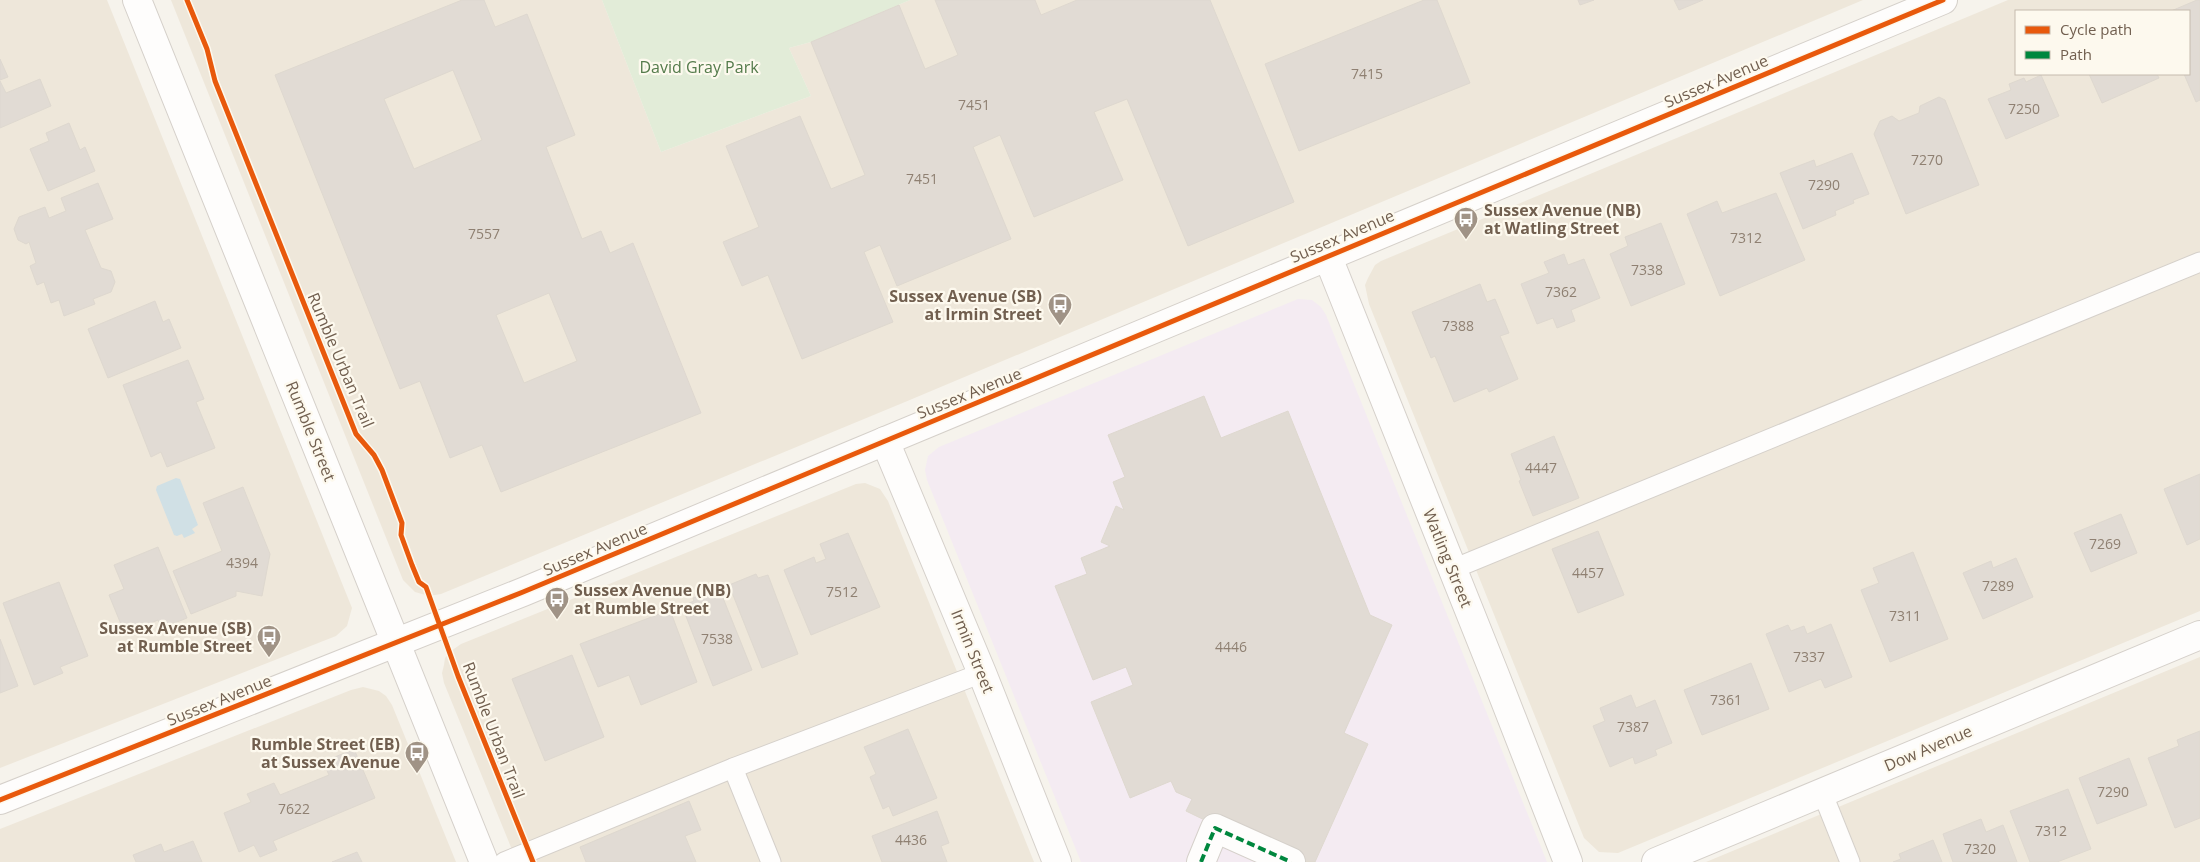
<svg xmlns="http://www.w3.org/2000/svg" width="2200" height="862" font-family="'Open Sans',sans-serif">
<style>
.residential{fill:#eee7da;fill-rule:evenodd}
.education{fill:#f4ebf2}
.green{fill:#e2ecd8}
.water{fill:#d0e0e5}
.building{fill:#e1dbd4;stroke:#ded8cf;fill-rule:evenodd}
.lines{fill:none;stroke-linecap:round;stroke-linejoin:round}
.service-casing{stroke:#d5d0ca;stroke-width:21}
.pedestrian-casing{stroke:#d5d0ca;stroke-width:30}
.minor-casing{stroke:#d5d0ca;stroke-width:30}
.tertiary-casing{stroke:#d5d0ca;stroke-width:30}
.service{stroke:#fefdfc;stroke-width:19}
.pedestrian{stroke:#fefdfc;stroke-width:28}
.minor{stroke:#fefdfc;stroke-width:28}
.tertiary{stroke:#fefdfc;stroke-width:28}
.quiet{stroke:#00873e;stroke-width:4;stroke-dasharray:8 4;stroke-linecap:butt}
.cycleway-casing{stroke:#fdf9ee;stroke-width:8}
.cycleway{stroke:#e8590c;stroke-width:5}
.labels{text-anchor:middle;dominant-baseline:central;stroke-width:4.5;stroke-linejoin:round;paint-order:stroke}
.number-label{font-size:14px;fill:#8f8072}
.park-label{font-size:16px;fill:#547b4b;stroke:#fdf9ee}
.street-label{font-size:16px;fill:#715f4f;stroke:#fdf9ee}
.poi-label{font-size:16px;font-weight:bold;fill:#715f4f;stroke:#fdf9ee;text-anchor:end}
</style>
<rect width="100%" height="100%" fill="#f6f3ec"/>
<g class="residential">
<polygon points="0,0 107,0 352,608 347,626 336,636 0,768"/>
<polygon points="171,0 602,0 661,152 811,96 789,48 811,42 910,0 1863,0 905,402 441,594 429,596 415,592 403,580"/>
<path d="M 2008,0 L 2200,0 L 2200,611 L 1618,853 L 1599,852 L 1584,838 L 1369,304 L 1365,285 L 1368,278 L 1375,265 L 1381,261 ZM 2016,11 L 2189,11 L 2189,74 L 2016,74 Z"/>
<polygon points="865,483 880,489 888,501 1034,862 517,862 444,683 442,673 444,665 445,658 451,651 461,644 856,484"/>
<polygon points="2200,657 2200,862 1706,862"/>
<polygon points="363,687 379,691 386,696 392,705 456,862 0,862 0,829 351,690"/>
</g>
<polygon class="education" points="1298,299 1312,300 1321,307 1326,315 1547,862 1081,862 927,480 925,470 928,456 939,447"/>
<polygon class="green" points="602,0 910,0 811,42 789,48 811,96 661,152"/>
<polygon class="water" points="176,478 180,479 198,525 192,529 195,533 184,538 182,534 177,536 174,535 156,490 157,486"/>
<g class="building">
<path d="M 462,0 L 484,0 L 495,27 L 527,14 L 575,135 L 546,147 L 582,239 L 601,231 L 610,253 L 633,243 L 701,413 L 501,492 L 482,445 L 450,458 L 420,381 L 400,389 L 275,75 ZM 453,70 L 482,140 L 414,169 L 384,99 ZM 549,293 L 577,361 L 524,383 L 496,315 Z"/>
<polygon points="935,0 1035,0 1041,15 1077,0 1210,0 1294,202 1188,246 1127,99 1094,112 1123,180 1034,217 1000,135 973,147 1011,239 897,286 880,245 864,252 893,322 802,359 768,275 742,286 723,242 759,227 726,146 800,116 831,189 865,175 811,42 899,5 925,69 958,55"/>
<polygon points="1424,0 1437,0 1470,83 1299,151 1265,64"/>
<polygon points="1578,0 1594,0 1580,5"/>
<polygon points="1674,0 1703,0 1679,10"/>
<polygon points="2197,0 2200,0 2200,100 2196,102 2184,74 2189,74 2189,11 2171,11"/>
<polygon points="0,59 8,77 0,80"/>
<polygon points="2089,74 2157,74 2159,78 2102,103"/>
<polygon points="2041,75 2059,116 2006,139 1988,99 2011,90 2009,84 2024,78 2026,82"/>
<polygon points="40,79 51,106 0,128 0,81 6,93"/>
<polygon points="1939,97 1945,100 1979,185 1906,214 1874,134 1880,121 1892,116 1899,121 1919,113 1920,106"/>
<polygon points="69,123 80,150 85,147 95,171 48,191 30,149 49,141 46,133"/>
<polygon points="1852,153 1869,194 1853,200 1854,203 1835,211 1836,215 1803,229 1780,173 1814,160 1816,167"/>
<polygon points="98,183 113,219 85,230 101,268 111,271 115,282 111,292 93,299 95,304 64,316 59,300 51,303 44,282 37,285 30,266 36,263 29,242 26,244 18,240 14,229 19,217 45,207 49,218 66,211 61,198"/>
<polygon points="1776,193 1805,260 1720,296 1687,214 1717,201 1722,213"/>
<polygon points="1661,223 1685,284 1631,306 1610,254 1628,246 1625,237"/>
<polygon points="1564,254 1568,265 1584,259 1600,298 1571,310 1575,321 1557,328 1553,318 1537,324 1521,284 1549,273 1544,262"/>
<polygon points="1480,284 1487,302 1495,299 1509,333 1500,336 1518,379 1489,392 1487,388 1454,402 1435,356 1431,358 1412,312"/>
<polygon points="155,301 163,322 169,319 181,348 108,378 88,329"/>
<polygon points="188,360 204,399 196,402 215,448 167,467 161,452 151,457 123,385"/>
<polygon points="1204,396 1221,438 1288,411 1370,615 1392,625 1344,733 1368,744 1315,862 1291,862 1186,811 1192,799 1176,792 1171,781 1130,798 1091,702 1133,685 1126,667 1093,680 1055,586 1087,574 1081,558 1110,546 1101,542 1116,506 1124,510 1113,482 1125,477 1108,435"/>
<polygon points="1554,436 1579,498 1533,516 1519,481 1521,480 1511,454"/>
<polygon points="2200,474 2200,539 2187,545 2164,489"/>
<polygon points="243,487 270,554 262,596 236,591 236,596 191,614 173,571 222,551 203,503"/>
<polygon points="2121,514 2137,553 2091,572 2074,533"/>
<polygon points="1598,531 1624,595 1578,613 1552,549"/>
<polygon points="848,533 880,607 811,635 784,570 814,557 816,563 826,559 820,544"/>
<polygon points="158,547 187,618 162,628 158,620 125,634 109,595 124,589 114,565"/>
<polygon points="1913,552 1948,639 1890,662 1861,590 1879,583 1873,568"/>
<polygon points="2016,558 2033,597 1983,619 1963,573 1991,561 1993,568"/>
<polygon points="756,574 758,578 768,575 798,654 762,668 729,585"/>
<polygon points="59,582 88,656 60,667 63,673 34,685 3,603"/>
<polygon points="719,588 752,670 713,686 682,606 694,601 693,598"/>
<polygon points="670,610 697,682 641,705 629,675 598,687 580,644"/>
<polygon points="1831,624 1852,677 1825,688 1821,679 1789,692 1766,634 1788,625 1791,631 1804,626 1807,634"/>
<polygon points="0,639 18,686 0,693"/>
<polygon points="572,655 604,737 545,761 512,679"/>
<polygon points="1751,663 1769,709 1702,735 1684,690"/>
<polygon points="1631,695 1636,708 1655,700 1672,743 1655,750 1657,755 1635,764 1633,757 1610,767 1593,726 1605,721 1600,708"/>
<polygon points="908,729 937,798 893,816 889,806 883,809 870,777 876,774 864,747"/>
<polygon points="2200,731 2200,818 2175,828 2148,758 2179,746 2177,740"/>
<polygon points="354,749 375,798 273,841 277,850 260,857 254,845 239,852 224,813 251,802 247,794 274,783 280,795 329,775 323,762"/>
<polygon points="2129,758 2147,805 2097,824 2079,778"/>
<polygon points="2068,789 2091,849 2057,862 2030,862 2010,811"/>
<polygon points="689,801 701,830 685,836 696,862 586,862 580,847"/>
<polygon points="937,811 949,843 941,846 947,862 882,862 872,836"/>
<polygon points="1981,819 1986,832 2003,825 2017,862 1953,862 1943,834"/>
<polygon points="1933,840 1942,862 1893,862 1901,859 1899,854"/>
<polygon points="193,841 202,862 136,862 133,855 161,844 164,852"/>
<polygon points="357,852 362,862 332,862"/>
</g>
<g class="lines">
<defs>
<g id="service">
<polyline points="1453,569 2200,262"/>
<polyline points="1822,792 1850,862"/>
<polyline points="504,862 733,768"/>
<polyline points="771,862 733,768 982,673"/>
</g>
<polyline id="pedestrian" points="1201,862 1215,828 1291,862"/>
<g id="minor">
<polyline points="1327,255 1495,675 1568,862"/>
<polyline points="885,441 982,673 1057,862"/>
<polyline points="1656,862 2200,635"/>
</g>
<g id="tertiary">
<polyline points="137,0 484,862"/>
<polyline points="0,800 523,592 1943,0"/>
</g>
</defs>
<use href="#service" class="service-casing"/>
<use href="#pedestrian" class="pedestrian-casing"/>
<use href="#minor" class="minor-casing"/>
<use href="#tertiary" class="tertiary-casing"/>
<use href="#service" class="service"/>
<use href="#pedestrian" class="pedestrian"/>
<use href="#minor" class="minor"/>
<use href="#tertiary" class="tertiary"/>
<polyline class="quiet" points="1201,862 1215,828 1291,862"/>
<defs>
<g id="cycleway">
<polyline points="187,0 207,49 215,81 356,434 374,455 382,470 402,523 401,535 412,565 419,582 426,587 458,676 533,862"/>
<polyline points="0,800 523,592 1943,0"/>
</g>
</defs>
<use href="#cycleway" class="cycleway-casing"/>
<use href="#cycleway" class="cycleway"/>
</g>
<defs>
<symbol id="bus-pin" viewBox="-11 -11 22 30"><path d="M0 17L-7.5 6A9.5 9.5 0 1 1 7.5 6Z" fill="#a09386" stroke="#fdf9ee"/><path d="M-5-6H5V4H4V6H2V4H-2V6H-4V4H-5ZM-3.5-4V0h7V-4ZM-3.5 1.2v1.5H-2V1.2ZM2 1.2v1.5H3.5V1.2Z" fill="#fff"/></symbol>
</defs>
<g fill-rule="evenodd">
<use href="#bus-pin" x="1452" y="205" width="28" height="38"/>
<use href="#bus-pin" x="1046" y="291" width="28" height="38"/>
<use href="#bus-pin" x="543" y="585" width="28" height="38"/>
<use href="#bus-pin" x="255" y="623" width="28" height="38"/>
<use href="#bus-pin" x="403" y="739" width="28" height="38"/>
</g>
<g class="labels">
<g class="number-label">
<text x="1367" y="73">7415</text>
<text x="974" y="104">7451</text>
<text x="2024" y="108">7250</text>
<text x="1927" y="159">7270</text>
<text x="922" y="178">7451</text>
<text x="1824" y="184">7290</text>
<text x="484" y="233">7557</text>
<text x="1746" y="237">7312</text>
<text x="1647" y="269">7338</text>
<text x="1561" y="291">7362</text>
<text x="1458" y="325">7388</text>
<text x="1541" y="467">4447</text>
<text x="2105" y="543">7269</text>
<text x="242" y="562">4394</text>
<text x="1588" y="572">4457</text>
<text x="1998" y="585">7289</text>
<text x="842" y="591">7512</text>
<text x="1905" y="615">7311</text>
<text x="717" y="638">7538</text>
<text x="1231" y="646">4446</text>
<text x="1809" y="656">7337</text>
<text x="1726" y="699">7361</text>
<text x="1633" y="726">7387</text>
<text x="2113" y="791">7290</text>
<text x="294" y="808">7622</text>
<text x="2051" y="830">7312</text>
<text x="911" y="839">4436</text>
<text x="1980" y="848">7320</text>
</g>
<g class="park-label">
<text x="699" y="67">David Gray Park</text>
</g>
<g class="street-label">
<text transform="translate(1716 81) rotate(-23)">Sussex Avenue</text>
<text transform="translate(1342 236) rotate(-23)">Sussex Avenue</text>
<text transform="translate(341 360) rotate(67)">Rumble Urban Trail</text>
<text transform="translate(969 393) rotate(-22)">Sussex Avenue</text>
<text transform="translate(311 431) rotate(68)">Rumble Street</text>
<text transform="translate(595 549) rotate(-23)">Sussex Avenue</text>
<text transform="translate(1448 558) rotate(68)">Watling Street</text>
<text transform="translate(973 651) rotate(68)">Irmin Street</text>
<text transform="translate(219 700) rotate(-22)">Sussex Avenue</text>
<text transform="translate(494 730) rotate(69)">Rumble Urban Trail</text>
<text transform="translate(1928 748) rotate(-23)">Dow Avenue</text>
</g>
<g class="poi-label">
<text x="1484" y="210" text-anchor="start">Sussex Avenue (NB)<tspan x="1484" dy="18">at Watling Street</tspan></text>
<text x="1042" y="296">Sussex Avenue (SB)<tspan x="1042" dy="18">at Irmin Street</tspan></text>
<text x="574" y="590" text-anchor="start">Sussex Avenue (NB)<tspan x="574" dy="18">at Rumble Street</tspan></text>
<text x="252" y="628">Sussex Avenue (SB)<tspan x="252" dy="18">at Rumble Street</tspan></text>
<text x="400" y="744">Rumble Street (EB)<tspan x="400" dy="18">at Sussex Avenue</tspan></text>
</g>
</g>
<rect x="2015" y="10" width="175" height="65" fill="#fdf9ee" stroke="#c5bbae"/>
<rect x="2025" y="26" width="25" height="8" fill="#e8590c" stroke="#c5bbae"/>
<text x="2060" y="35" font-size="15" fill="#715f4f">Cycle path</text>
<rect x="2025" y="51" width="25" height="8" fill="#00873e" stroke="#c5bbae"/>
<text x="2060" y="60" font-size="15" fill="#715f4f">Path</text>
</svg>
